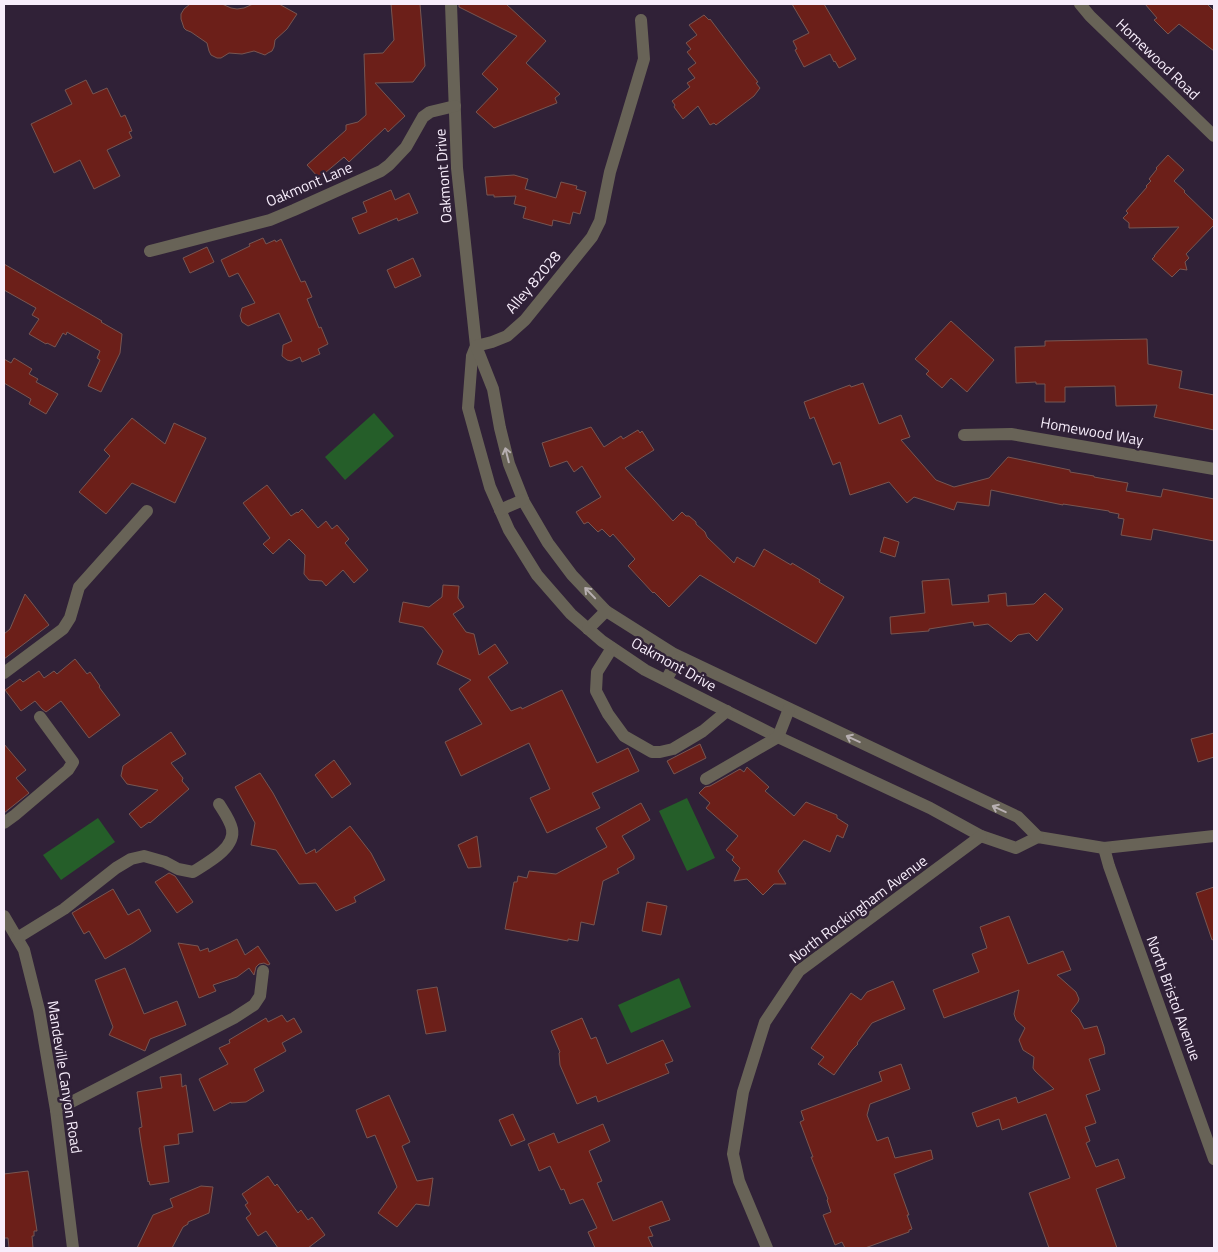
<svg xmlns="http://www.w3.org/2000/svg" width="1218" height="1252" font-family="'Titillium Web',sans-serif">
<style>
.green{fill:#255e29}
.building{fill:#6c1f19;stroke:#775652}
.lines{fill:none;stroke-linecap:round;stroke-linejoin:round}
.minor{stroke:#686357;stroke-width:12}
.oneway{stroke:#b7afb1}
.labels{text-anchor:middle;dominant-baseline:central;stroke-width:5;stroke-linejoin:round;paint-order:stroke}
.street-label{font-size:15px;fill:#f7edfb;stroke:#302137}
</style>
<rect width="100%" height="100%" fill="#302137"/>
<g class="green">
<polygon points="374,413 394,436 345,480 325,457"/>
<polygon points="687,798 715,858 687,871 659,811"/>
<polygon points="98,818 115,842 61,880 43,855"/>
<polygon points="679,978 691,1007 631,1033 618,1005"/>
</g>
<g class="building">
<polygon points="190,4 222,4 231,8 237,9 244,8 253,4 279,4 297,14 287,29 275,40 274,47 272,51 268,53 265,55 254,51 242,54 229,53 221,58 217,58 211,55 209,51 207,43 191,32 186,30 184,28 181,19 181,14 184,9"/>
<polygon points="391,4 420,4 425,66 413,82 375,83 405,116 388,132 385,128 349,162 344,157 319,178 307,165 346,130 346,125 358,122 366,115 364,54 383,53 394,40"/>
<polygon points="459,4 506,4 546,41 526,63 560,94 555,98 557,103 494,128 476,112 498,89 482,74 517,36 459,7"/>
<polygon points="792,4 824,4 856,59 839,68 835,61 834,62 830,54 804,67 795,50 797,49 793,41 809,33"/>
<polygon points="1145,4 1207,4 1214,11 1214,51 1179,24 1168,34 1154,20 1157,18"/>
<polygon points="704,15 709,20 710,19 747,68 758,82 756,83 760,88 754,96 716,125 714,123 710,125 698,106 683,119 674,107 675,105 672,101 690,87 687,83 695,78 688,69 696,63 687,52 691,49 686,43 697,35 689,25"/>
<polygon points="86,80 93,94 107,88 121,117 125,115 132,131 129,132 132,138 107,150 120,176 94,189 80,160 54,173 31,124 72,104 65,90"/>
<polygon points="1168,155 1184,170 1174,181 1185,191 1184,192 1214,221 1214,225 1186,254 1189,258 1185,262 1187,270 1180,269 1172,277 1152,259 1155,256 1154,256 1179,227 1129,228 1129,223 1123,218 1128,213 1126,211 1147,187 1146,186 1151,181 1149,179 1157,169 1156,168"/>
<polygon points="514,175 528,179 525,189 556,198 561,182 577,186 576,189 586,192 580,214 573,212 570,224 553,220 552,226 523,218 526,207 514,204 516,196 494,197 494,195 487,195 485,177"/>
<polygon points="391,190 395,200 409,193 418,213 398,221 397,218 359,234 352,218 367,212 363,202"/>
<polygon points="263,238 266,244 275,240 276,242 281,239 301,282 305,281 312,297 307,299 319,328 321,327 328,344 318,349 320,354 302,362 300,357 291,361 287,360 282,356 283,345 292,341 279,313 248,326 242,322 240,316 242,308 255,303 238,273 229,277 221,260 250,246 249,244"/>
<polygon points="207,247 214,262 190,273 183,258"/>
<polygon points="413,258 421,276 395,288 387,270"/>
<polygon points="4,264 102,321 101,322 122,334 120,353 101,392 88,386 100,360 97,358 100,351 67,332 66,335 63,333 55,347 47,343 46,344 29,334 39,319 32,315 36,308 4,290"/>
<polygon points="951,321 994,360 967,392 951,378 942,388 926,374 929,371 915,359"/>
<polygon points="1147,339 1148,364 1182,371 1179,388 1214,395 1214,430 1154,417 1157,405 1116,406 1115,386 1065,387 1065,402 1045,402 1045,384 1036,384 1036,382 1016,383 1015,347 1045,346 1045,341"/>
<polygon points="14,358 32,369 29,374 38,379 36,382 58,394 46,414 29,404 31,399 4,383 4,359 11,363"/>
<polygon points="863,383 879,424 901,415 910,437 901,440 936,480 954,487 989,478 1008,457 1070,470 1070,472 1094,476 1094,477 1128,483 1126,491 1161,497 1163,489 1214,499 1214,541 1153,529 1151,540 1121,535 1124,519 1118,518 1119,514 1109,512 1109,511 1063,504 1063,505 991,490 989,506 957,502 954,510 914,497 907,503 889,482 850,495 840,462 833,465 814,417 810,419 804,402 850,385 851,387"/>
<polygon points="132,418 165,444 174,423 206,438 175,503 132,483 106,514 79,492 110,456 104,450"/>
<polygon points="591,427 604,447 621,436 623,439 638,430 640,433 642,431 654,450 625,468 673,521 682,512 686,516 689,516 696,522 696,524 705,532 707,537 734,563 737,557 754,567 764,549 791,565 792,563 820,580 819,582 844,597 816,644 700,575 669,607 654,592 653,593 628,566 635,559 613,534 610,537 602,529 598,532 588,522 584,524 576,512 601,497 582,466 574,472 567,461 550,467 542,443"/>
<polygon points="267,485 291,516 297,512 298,513 302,509 318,528 326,521 332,529 337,525 349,539 345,543 368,570 354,583 343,570 326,586 322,581 309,580 304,574 305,555 289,539 273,554 263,544 270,538 243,503"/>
<polygon points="884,537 899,542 895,557 880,552"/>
<polygon points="949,579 952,605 989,602 988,595 1006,593 1007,606 1034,604 1045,593 1063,609 1037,641 1029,633 1018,635 1011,642 988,624 974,626 973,622 929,629 929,631 891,634 890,617 925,613 922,581"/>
<polygon points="443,585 459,586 458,598 464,607 453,614 466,632 474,634 479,655 495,644 508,663 488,677 511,711 521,707 522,709 562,690 597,763 628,748 639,771 592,793 600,808 547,833 530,798 550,789 529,743 461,776 445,742 482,724 459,689 471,680 437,664 443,651 423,627 399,622 403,602 429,607 442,597"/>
<polygon points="25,594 49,625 4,659 4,634 10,629"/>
<polygon points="75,659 87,674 90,672 100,686 99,687 120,715 89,738 61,701 46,712 42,709 35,701 21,711 5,690 20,679 23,682 39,671 44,678 54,671 57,674"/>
<polygon points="171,732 186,754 171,763 183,778 182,781 189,789 150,823 149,822 141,828 129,814 158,790 127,784 121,776 123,766"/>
<polygon points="1214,733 1214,757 1198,762 1191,739"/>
<polygon points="4,744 26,770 16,778 29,793 4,813"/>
<polygon points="700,744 706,758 674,774 667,761"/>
<polygon points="334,760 351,784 332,798 315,775"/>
<polygon points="747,767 769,787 765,791 794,816 806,802 837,815 837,818 848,825 843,838 837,835 830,852 804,840 778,871 786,884 774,884 763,895 747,879 734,881 740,868 732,860 734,857 726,850 738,836 706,808 710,803 699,793 705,787 710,786 740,769 744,772"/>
<polygon points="260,773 273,793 306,854 315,849 316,853 350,826 371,853 385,880 354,897 356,902 336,911 316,883 299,884 276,850 251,845 255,823 235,787"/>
<polygon points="641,803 650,820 622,836 634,856 634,859 617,869 619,873 603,881 594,925 581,922 578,941 568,939 568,941 505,929 514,882 517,882 518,876 527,878 529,871 556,874 607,847 596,828"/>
<polygon points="477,836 481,867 468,868 458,845"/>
<polygon points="169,873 175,876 193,902 177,913 155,882"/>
<polygon points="1214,887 1214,939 1212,940 1196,893"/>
<polygon points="113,889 128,915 139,909 151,931 133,943 105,959 89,931 84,934 72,913"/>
<polygon points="647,902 667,906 661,935 642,931"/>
<polygon points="1009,916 1028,964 1063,951 1071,970 1057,975 1076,992 1079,999 1078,1002 1071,1011 1079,1019 1084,1029 1097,1026 1104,1047 1105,1054 1089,1059 1100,1090 1086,1095 1096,1123 1085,1127 1090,1141 1086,1143 1096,1167 1118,1159 1125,1178 1096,1189 1117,1248 1049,1248 1029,1193 1070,1178 1046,1114 1002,1130 999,1119 977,1127 972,1113 1016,1097 1018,1103 1054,1089 1035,1071 1033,1068 1034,1057 1023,1050 1019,1040 1025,1028 1016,1020 1014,1014 1019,990 944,1018 933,990 979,972 972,954 987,948 980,927"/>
<polygon points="237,939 245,955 258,946 270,964 268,965 264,963 259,964 256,967 254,975 249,968 237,977 213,985 216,991 199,998 178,943 198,946 200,951 208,948 209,952"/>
<polygon points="125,968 144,1014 177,1001 186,1025 150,1039 145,1051 109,1035 113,1027 95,980"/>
<polygon points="893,981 905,1009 872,1023 857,1043 858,1044 852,1050 834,1075 818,1064 824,1057 811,1048 851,993 861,1000 867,992"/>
<polygon points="437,987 446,1031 426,1034 417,990"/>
<polygon points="282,1015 287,1022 294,1018 302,1032 282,1043 286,1051 254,1069 264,1091 246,1102 231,1103 231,1102 214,1111 199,1079 228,1064 219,1048 230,1043 229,1040 266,1018 268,1022"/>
<polygon points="582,1018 591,1039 596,1037 607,1064 663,1040 673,1061 665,1064 669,1073 598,1102 596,1096 577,1104 560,1065 559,1053 560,1052 551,1031"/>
<polygon points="901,1064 910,1089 870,1104 867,1115 877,1141 888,1137 895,1158 931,1150 933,1159 894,1174 909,1215 907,1215 912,1229 909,1230 909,1232 865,1248 845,1248 842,1242 835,1245 823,1215 831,1212 827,1200 828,1199 811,1157 813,1157 800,1122 804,1120 801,1111 882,1081 879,1072"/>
<polygon points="181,1074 182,1087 186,1085 193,1132 178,1134 179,1144 164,1146 169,1182 150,1185 149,1181 148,1182 141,1142 139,1128 142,1127 137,1092 162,1088 160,1077"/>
<polygon points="389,1095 410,1142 402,1146 417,1181 433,1178 429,1206 416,1204 397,1227 378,1213 397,1187 375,1135 367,1138 356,1110"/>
<polygon points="513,1114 525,1140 511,1146 499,1120"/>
<polygon points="603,1124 610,1141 589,1151 602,1181 597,1183 613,1221 662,1201 670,1220 649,1227 653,1236 648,1237 653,1248 595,1248 588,1232 597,1228 583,1199 570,1204 564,1189 561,1190 550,1166 539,1171 528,1144 554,1133 558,1143"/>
<polygon points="28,1171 37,1231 34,1231 34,1236 32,1236 33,1248 9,1248 8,1238 4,1238 4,1174"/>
<polygon points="268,1176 275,1186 277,1184 298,1213 301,1210 308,1220 312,1217 325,1235 308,1248 278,1248 266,1231 258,1236 246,1218 251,1214 245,1205 248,1203 242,1194"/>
<polygon points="201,1186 213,1187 209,1213 188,1222 188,1224 183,1227 172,1248 137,1248 153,1215 173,1207 170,1199"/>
</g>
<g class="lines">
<g class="minor">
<polyline points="451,4 457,168 476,346 472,356 468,408 490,487 509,530 537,575 571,614 602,641 645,670 778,737 930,808 981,836 1016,848 1038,837 1104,848 1214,836"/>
<polyline points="1080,4 1090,16 1214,136"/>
<polyline points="641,20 644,59 610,172 600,221 592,237 525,320 507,336 492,342 476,346 493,389 500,428 509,464 524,502 548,543 572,575 606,611 674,654 1018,817 1038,837"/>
<polyline points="150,251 270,220 294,210 381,171 389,165 406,147 423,117 430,112 455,106"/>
<polyline points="964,435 1011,434 1214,469"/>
<polyline points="500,510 523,500"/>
<polyline points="588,629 606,611"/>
<polyline points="612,648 597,672 596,691 608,714 624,736 652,752 660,752 673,749 703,731 727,711"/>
<polyline points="4,673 63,629 70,618 79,587 147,511"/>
<polyline points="666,680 679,657"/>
<polyline points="706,779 778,737 789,709"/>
<polyline points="4,823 15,815 68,770 73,762 40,717"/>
<polyline points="1104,848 1109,866 1214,1159"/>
<polyline points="4,916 24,950 39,1010 56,1110 73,1248"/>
<path d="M 17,938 L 64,909 L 116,868 L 131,859 L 144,856 L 165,862 L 178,869 L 193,872 C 207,863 236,848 232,829 C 230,820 224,812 219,804"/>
<polyline points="56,1110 234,1018 254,1005 260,996 263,971"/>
<polyline points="767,1248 739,1181 733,1154 743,1092 765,1022 799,971 981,836"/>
</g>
</g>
<defs><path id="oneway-shaft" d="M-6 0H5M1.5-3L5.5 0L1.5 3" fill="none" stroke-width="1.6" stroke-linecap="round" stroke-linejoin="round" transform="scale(1.25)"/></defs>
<g class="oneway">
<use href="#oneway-shaft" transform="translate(507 455) rotate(-104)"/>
<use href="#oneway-shaft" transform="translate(590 593) rotate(-134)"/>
<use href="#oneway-shaft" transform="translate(853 739) rotate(-155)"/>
<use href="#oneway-shaft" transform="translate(999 809) rotate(-155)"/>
</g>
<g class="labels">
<g class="street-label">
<text transform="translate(1158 59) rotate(44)">Homewood Road</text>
<text transform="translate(443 176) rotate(-94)">Oakmont Drive</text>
<text transform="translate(309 184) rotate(-23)">Oakmont Lane</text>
<text transform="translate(533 282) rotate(-50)">Alley 82028</text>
<text transform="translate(1092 431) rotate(10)">Homewood Way</text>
<text transform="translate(674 664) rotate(29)">Oakmont Drive</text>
<text transform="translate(858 909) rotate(-37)">North Rockingham Avenue</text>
<text transform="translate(1174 998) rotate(70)">North Bristol Avenue</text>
<text transform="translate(65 1077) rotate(81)">Mandeville Canyon Road</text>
</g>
</g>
<rect width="1218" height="1252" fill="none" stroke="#f7edfb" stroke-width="10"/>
</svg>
